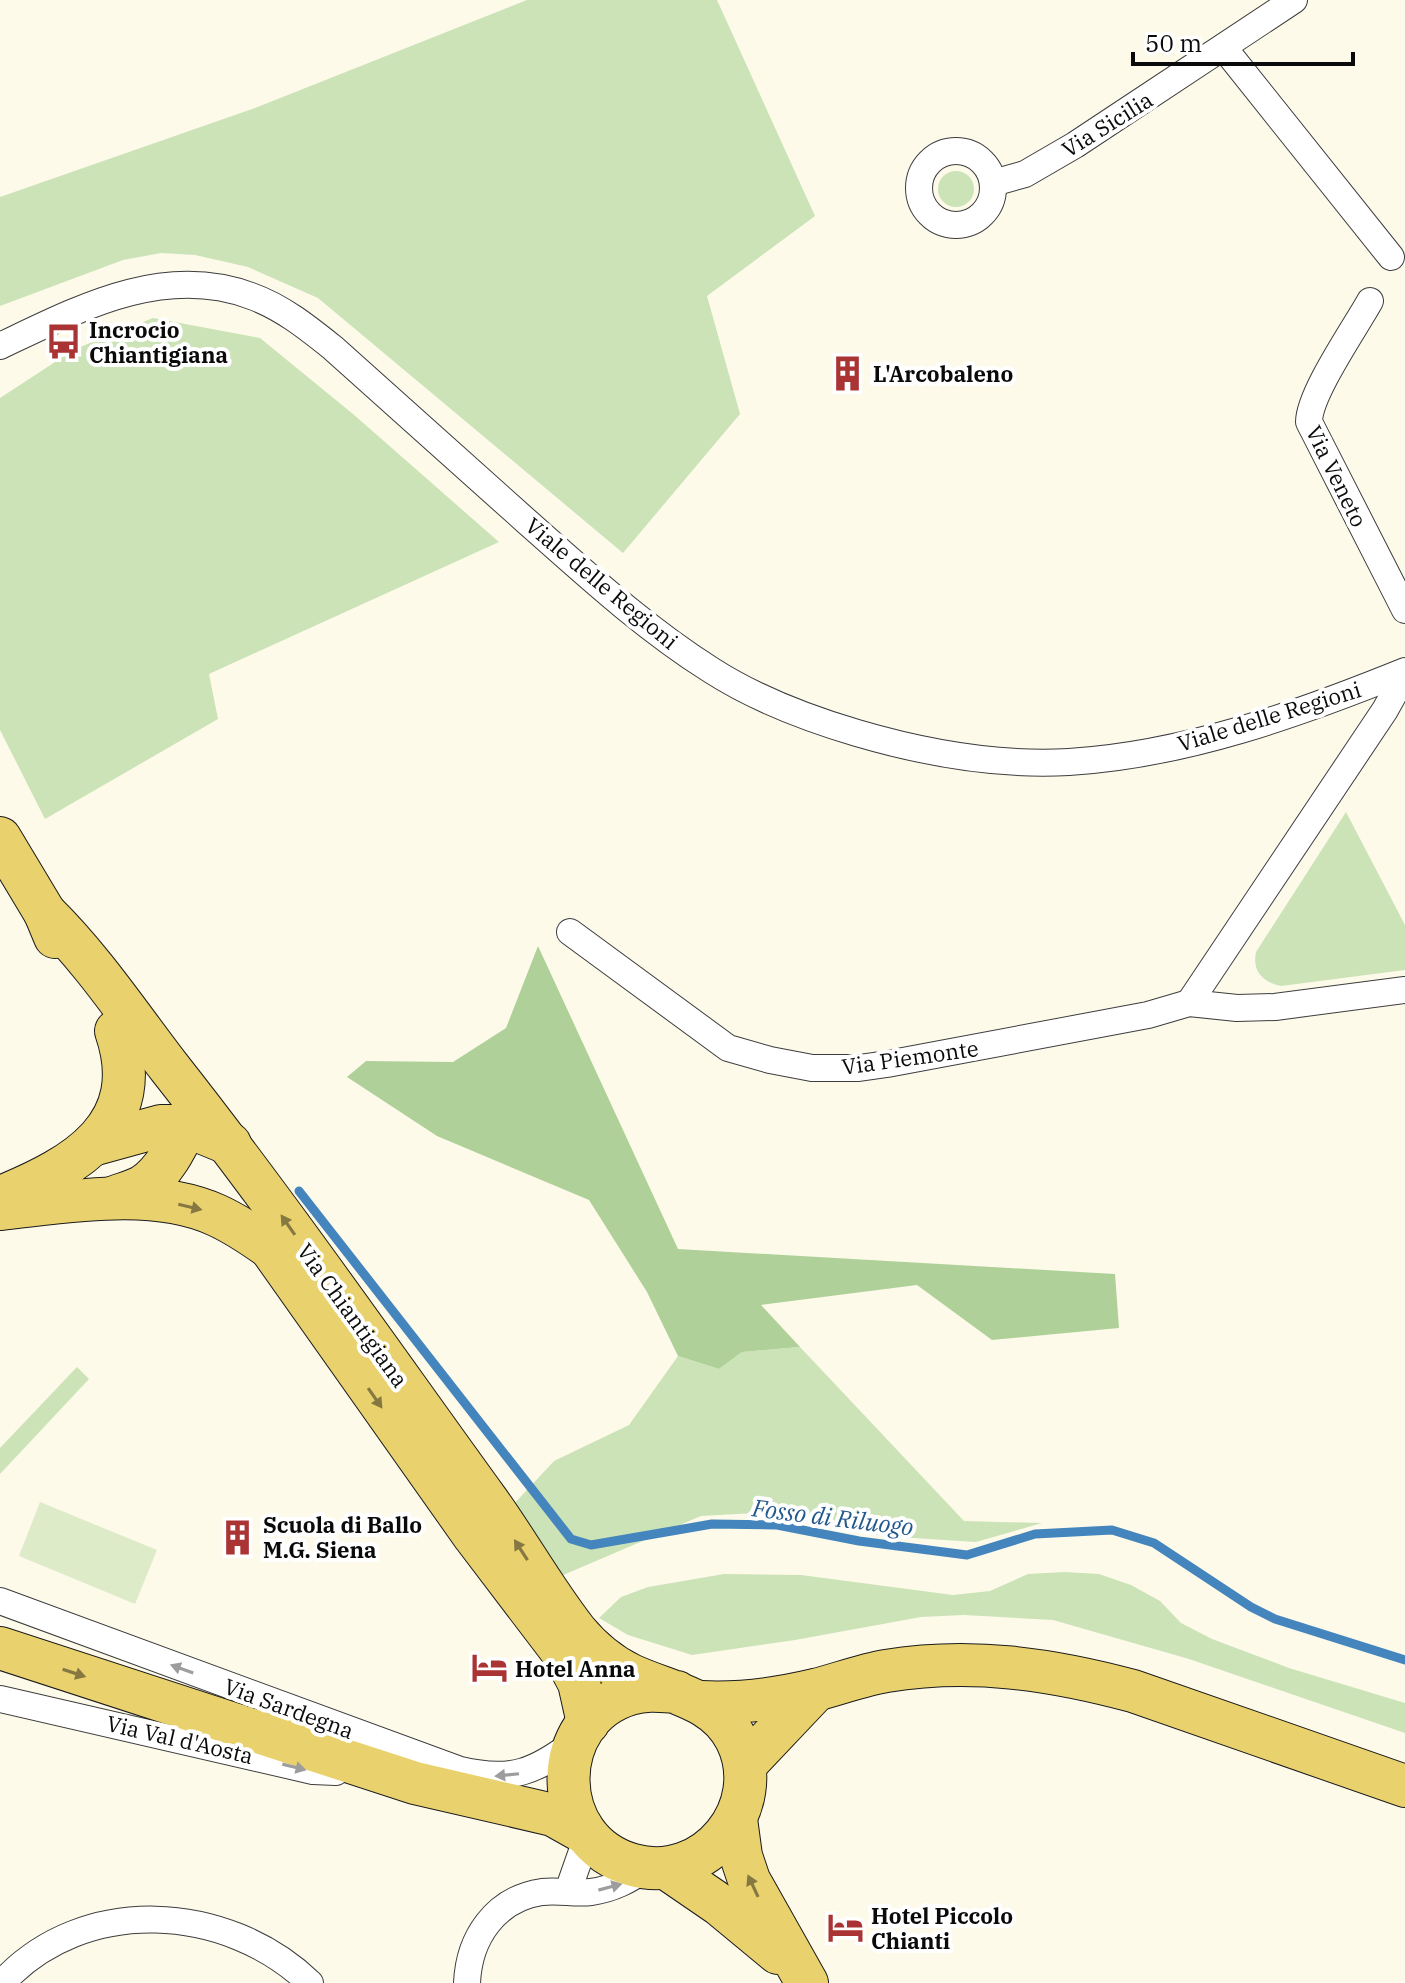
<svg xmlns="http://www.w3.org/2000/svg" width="1405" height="1983" font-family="'IBM Plex Serif',serif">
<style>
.green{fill:#cce3b8}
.forest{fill:#afd199}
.pitch{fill:#ddebc9}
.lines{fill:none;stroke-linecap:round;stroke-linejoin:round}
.stream{stroke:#4485bd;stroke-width:9}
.street-casing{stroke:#3d3d3d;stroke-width:28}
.primary-casing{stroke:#1b1b1b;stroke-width:44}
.street{stroke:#fff;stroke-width:26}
.primary{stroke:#e9d26e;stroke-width:42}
.oneway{fill:#857841}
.oneway2{fill:#9d9d9d}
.labels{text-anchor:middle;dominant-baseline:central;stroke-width:8;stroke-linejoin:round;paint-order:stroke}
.street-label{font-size:22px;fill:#0a0a0a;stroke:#fff}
.poi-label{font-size:22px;font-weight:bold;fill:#0a0a0a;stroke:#fff;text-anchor:start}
.water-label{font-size:24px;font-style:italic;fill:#23588d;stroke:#fff}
</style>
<rect width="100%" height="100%" fill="#fdfaea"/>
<g class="green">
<polygon points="527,0 717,0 815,216 707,296 740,414 623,553 318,298 248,267 195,255 161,253 123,260 0,306 0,197 255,108"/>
<circle cx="956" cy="189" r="18"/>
<polygon points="153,318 260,338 353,414 499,542 209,674 218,719 45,819 0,730 0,398 75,349"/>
<path d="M 1346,812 L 1405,925 L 1405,970 L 1281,986 C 1262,982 1252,971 1256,952 Z"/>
<polygon points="800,1347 964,1521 1042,1523 976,1542 882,1536 775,1512 701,1516 561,1576 512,1506 554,1461 629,1425 678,1356 719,1369 742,1352"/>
<polygon points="77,1367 89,1379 0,1474 0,1448"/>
<polygon points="1065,1572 1099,1574 1131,1585 1160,1601 1181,1623 1212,1639 1289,1668 1405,1703 1405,1733 1189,1659 1053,1620 964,1615 921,1617 795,1640 692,1655 628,1635 599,1618 621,1597 648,1587 724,1574 801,1575 953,1595 990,1591 1028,1574"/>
</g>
<polygon class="forest" points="538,946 678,1249 1115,1274 1119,1328 992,1340 917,1285 761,1305 800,1347 742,1352 719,1369 678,1356 647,1292 589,1200 437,1136 347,1077 366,1061 453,1062 506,1028"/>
<polygon class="pitch" points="40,1502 157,1550 135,1604 19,1556"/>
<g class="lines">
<polyline class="stream" points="299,1191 571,1539 591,1545 712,1524 777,1525 859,1541 967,1555 1035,1534 1112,1530 1154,1543 1251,1607 1275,1619 1405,1660"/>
<defs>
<g id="street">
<polyline points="1224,48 1391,257"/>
<circle cx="956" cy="188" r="37"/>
<polyline points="993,183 1025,174 1075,145 1294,0"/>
<path d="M 1370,301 C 1355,328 1309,394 1309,422 L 1405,610"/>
<path d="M 0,346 C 78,309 163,263 251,296 C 282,307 308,328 333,348 C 397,405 461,463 525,520 C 585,573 643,627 711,670 C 756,699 806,718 857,733 C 925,753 997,766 1069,762 C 1184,755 1299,714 1405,671"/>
<polyline points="570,932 728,1048 770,1060 812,1068 859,1068 887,1064 1148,1015 1189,1003 1237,1008 1275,1007 1405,990"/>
<polyline points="1189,1003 1385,710 1405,674"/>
<path d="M 0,1601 L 460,1770 C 512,1782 535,1772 576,1741"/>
<polyline points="0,1699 313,1771 336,1772"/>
<polyline points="568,1891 587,1837"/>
<path d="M 2,1983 C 83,1894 227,1903 310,1983"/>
<path d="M 467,1983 C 469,1938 495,1899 542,1892 C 559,1890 575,1894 591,1892 C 613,1889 629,1880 647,1868"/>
</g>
<g id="primary">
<polyline points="0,838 45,913 55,937"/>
<path d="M 45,913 C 92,959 129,1015 169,1067 C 280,1208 382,1355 487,1500 C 518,1543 544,1590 576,1631 C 591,1649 610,1665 631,1675 C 670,1693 715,1698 736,1739 C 770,1807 705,1885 633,1865 C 548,1842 547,1719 630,1694 C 646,1689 661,1691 677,1692"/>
<polyline points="92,1145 161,1126 186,1126 230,1144"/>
<path d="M 1,1197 C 77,1166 148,1125 116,1031"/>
<path d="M 112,1198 C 122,1194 134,1191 143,1186 C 169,1170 183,1131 197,1105"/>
<path d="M 0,1209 C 67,1202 152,1186 216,1215 C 234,1223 252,1235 269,1247"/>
<polyline points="259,1232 474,1536 563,1653 579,1683 588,1723"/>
<polyline points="0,1648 415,1783 553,1815 585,1833"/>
<path d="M 701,1702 C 740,1704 777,1699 815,1690 C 839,1684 862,1675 886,1671 C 971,1657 1051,1669 1133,1691 L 1405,1786"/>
<polyline points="745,1765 816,1690"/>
<polyline points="736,1819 741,1856 749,1880 807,1983"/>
<polyline points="666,1868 720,1905 778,1953"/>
</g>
</defs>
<use href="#street" class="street-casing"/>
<use href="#primary" class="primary-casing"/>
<use href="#street" class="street"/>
<use href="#primary" class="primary"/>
</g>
<defs><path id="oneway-solid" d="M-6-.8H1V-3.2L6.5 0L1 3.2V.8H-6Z" transform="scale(2)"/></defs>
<g class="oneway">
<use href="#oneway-solid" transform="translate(190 1207) rotate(13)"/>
<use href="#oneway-solid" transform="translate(288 1225) rotate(-125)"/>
<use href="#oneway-solid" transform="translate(375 1398) rotate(55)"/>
<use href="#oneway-solid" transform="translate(521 1550) rotate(-123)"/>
<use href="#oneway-solid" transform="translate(74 1673) rotate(18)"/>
<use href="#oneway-solid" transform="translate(753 1886) rotate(-115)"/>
</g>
<g class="oneway2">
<use href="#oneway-solid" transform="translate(182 1669) rotate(-160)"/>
<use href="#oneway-solid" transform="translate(294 1767) rotate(14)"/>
<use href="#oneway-solid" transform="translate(507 1775) rotate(174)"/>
<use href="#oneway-solid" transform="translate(610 1887) rotate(-15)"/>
</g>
<defs>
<symbol id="bus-bare" viewBox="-9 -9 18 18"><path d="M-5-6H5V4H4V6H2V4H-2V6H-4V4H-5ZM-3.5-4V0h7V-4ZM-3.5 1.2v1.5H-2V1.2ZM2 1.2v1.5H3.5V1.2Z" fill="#aa3433" stroke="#fff" stroke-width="2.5" paint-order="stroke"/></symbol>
<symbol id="building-bare" viewBox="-9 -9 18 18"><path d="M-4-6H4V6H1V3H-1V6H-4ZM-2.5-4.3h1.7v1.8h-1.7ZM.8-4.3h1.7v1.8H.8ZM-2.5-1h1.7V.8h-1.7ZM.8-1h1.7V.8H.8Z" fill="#aa3433" stroke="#fff" stroke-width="2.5" paint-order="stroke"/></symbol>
<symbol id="hotel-bare" viewBox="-9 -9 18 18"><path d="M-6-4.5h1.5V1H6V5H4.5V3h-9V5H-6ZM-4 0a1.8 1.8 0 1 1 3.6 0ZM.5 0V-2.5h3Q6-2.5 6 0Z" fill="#aa3433" stroke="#fff" stroke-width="2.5" paint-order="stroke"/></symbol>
</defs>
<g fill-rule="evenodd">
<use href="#bus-bare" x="38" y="316" width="51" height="51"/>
<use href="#building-bare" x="822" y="348" width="51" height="51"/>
<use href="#building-bare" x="212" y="1512" width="51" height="51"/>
<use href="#hotel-bare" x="464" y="1642" width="51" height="51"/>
<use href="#hotel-bare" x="820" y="1902" width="51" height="51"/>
</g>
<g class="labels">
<g class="street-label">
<text transform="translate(1107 124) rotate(-32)">Via Sicilia</text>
<text transform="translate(1337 476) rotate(64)">Via Veneto</text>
<text transform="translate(602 583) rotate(40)">Viale delle Regioni</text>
<text transform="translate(1269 716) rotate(-17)">Viale delle Regioni</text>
<text transform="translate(910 1057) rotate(-8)">Via Piemonte</text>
<text transform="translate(353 1315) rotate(54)">Via Chiantigiana</text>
<text transform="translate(289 1708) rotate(20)">Via Sardegna</text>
<text transform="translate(180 1739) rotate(13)">Via Val d'Aosta</text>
</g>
<g class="poi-label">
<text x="89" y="329">Incrocio<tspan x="89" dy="25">Chiantigiana</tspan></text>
<text x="873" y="373">L'Arcobaleno</text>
<text x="263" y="1524">Scuola di Ballo<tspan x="263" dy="25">M.G. Siena</tspan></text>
<text x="515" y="1668">Hotel Anna</text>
<text x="871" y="1915">Hotel Piccolo<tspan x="871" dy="25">Chianti</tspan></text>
</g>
<g class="water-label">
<text transform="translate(833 1517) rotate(7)">Fosso di Riluogo</text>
</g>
</g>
<path d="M1133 52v12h220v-12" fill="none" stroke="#0a0a0a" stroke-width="4"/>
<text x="1145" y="52" font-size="24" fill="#0a0a0a" stroke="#ffffff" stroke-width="6" paint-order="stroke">50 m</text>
</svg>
